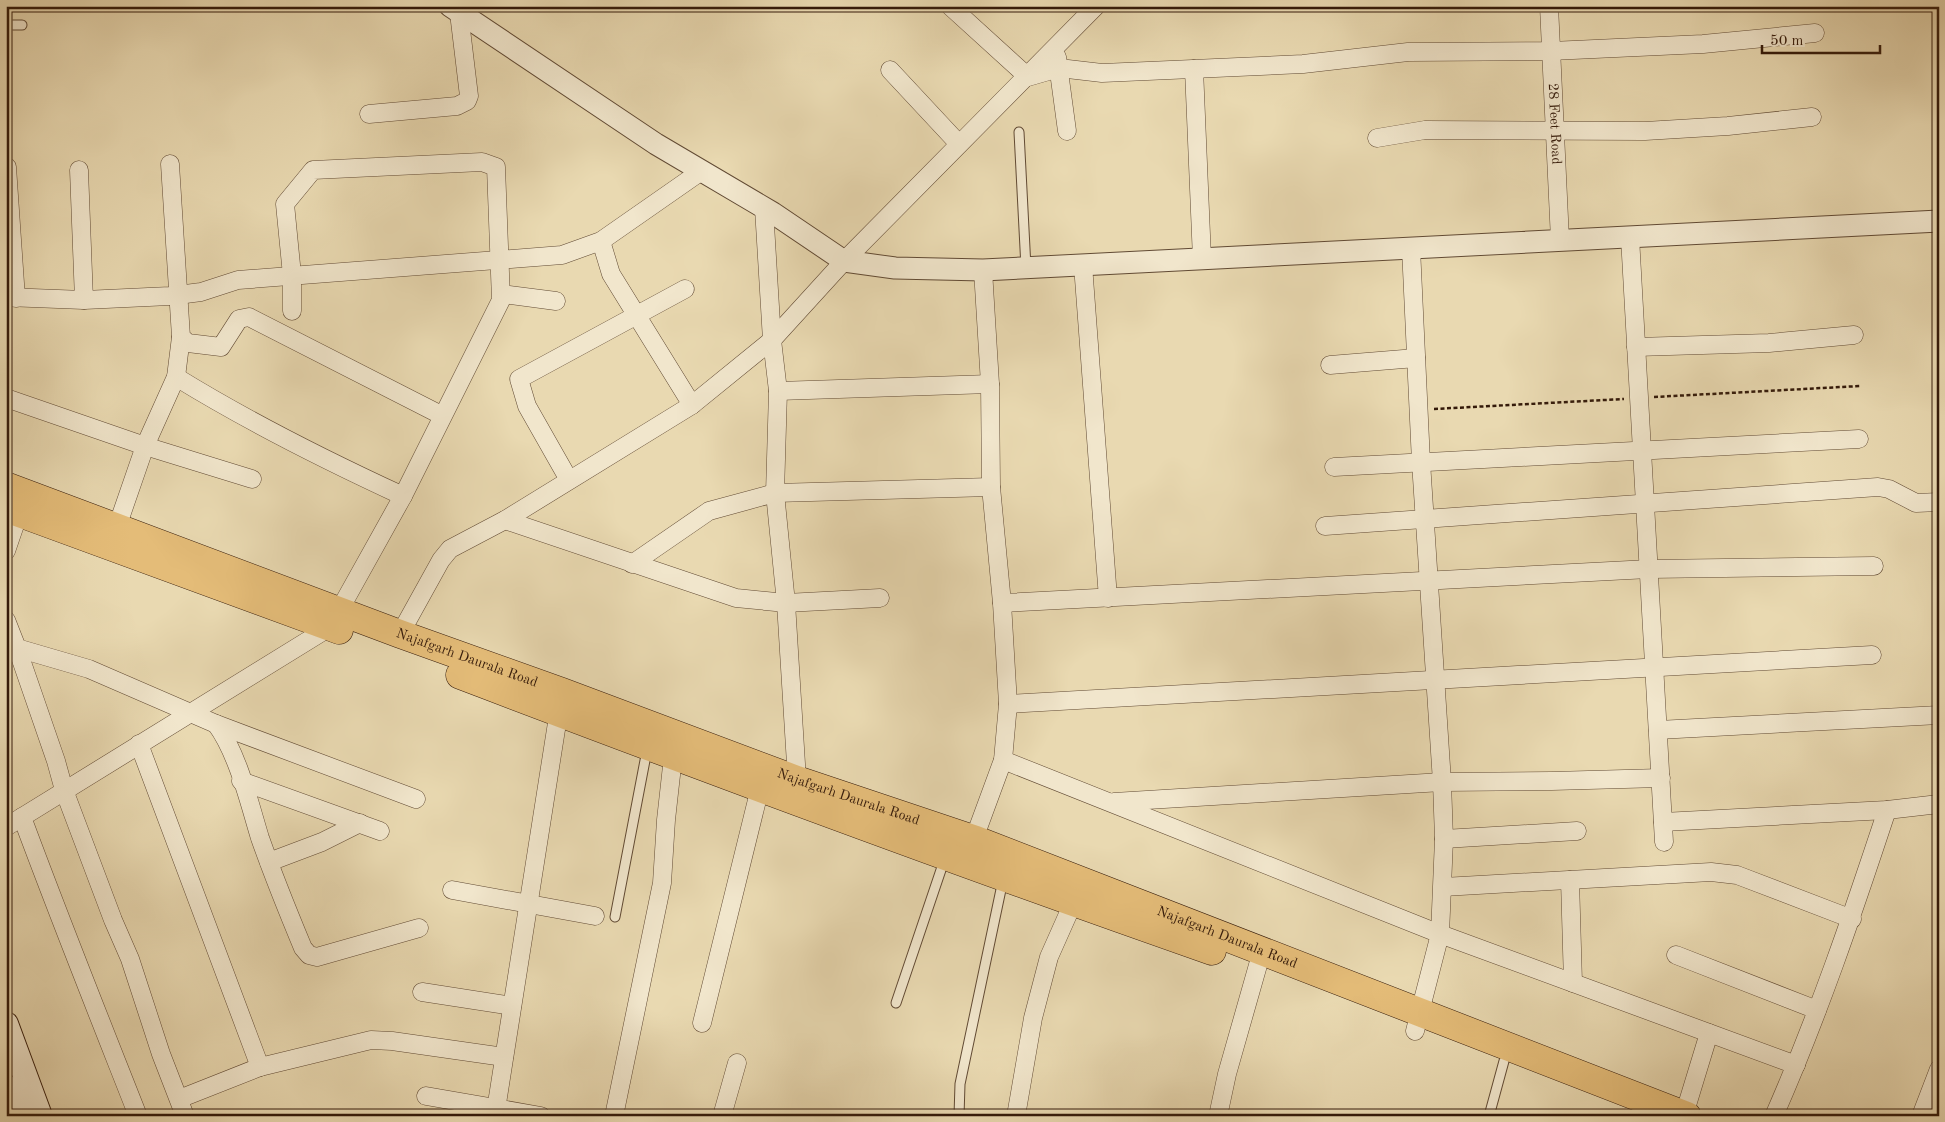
<svg xmlns="http://www.w3.org/2000/svg" width="1945" height="1122" font-family="'Old Standard TT',serif">
<style>
.lines{fill:none;stroke-linecap:round;stroke-linejoin:round}
.service-casing{stroke:#614a34;stroke-width:11}
.minor-casing{stroke:#614a34;stroke-width:19}
.tertiary-casing{stroke:#614a34;stroke-width:23}
.secondary-casing{stroke:#341a0a;stroke-width:26}
.primary-casing{stroke:#341a0a;stroke-width:29}
.path{stroke:#341a0a;stroke-width:2.5;stroke-dasharray:4 2.5;stroke-linecap:butt}
.service{stroke:#f1e6cc;stroke-width:9}
.minor{stroke:#f1e6cc;stroke-width:18}
.tertiary{stroke:#f1e6cc;stroke-width:21}
.secondary{stroke:#f1e6cc;stroke-width:24}
.primary{stroke:#e4bc78;stroke-width:28}
.labels{text-anchor:middle;dominant-baseline:central;stroke-width:5;stroke-linejoin:round;paint-order:stroke}
.street-label{font-size:14px;fill:#341a0a;stroke:#f1e6cc}
</style>
<rect width="100%" height="100%" fill="#e9d9b1"/>
<filter id="stains"><feTurbulence type="fractalNoise" baseFrequency=".004" numOctaves="4"/><feColorMatrix values="0 0 0 0 .2 0 0 0 0 .09 0 0 0 0 .02 0 0 0 .5 -.17"/></filter>
<radialGradient id="worn" r=".72"><stop offset=".6" stop-color="#630" stop-opacity="0"/><stop offset="1" stop-color="#630" stop-opacity=".3"/></radialGradient>
<g class="lines">
<defs>
<g id="service">
<polyline points="6,25 22,25"/>
<polyline points="1019,132 1026,268"/>
<polyline points="615,917 647,750"/>
<polyline points="896,1003 945,858"/>
<polyline points="959,1116 960,1084 1003,880"/>
<polyline points="1489,1116 1504,1061"/>
</g>
<g id="minor">
<polyline points="950,6 1028,77 1059,68 1102,73 1303,64 1408,52 1551,51 1703,44 1815,33"/>
<path id="s1" d="M 1549,6 L 1560,240"/>
<polyline points="1057,57 1067,131"/>
<polyline points="1194,69 1202,259"/>
<polyline points="890,70 959,144"/>
<polyline points="369,114 457,106 467,101 469,96 459,13 462,6"/>
<polyline points="1377,138 1425,130 1645,131 1728,126 1812,117"/>
<polyline points="170,164 181,337 188,343 221,347 239,319 249,317 441,415"/>
<polyline points="7,167 16,298"/>
<polyline points="79,170 84,300"/>
<polyline points="764,208 772,340 778,391 775,493 786,603 797,780"/>
<polyline points="1630,237 1664,842"/>
<polyline points="601,241 611,274 692,405"/>
<polyline points="1411,248 1421,462 1442,782 1444,839 1440,934 1415,1031"/>
<polyline points="1083,265 1108,598"/>
<polyline points="502,294 556,301"/>
<polyline points="6,297 84,300 170,296 201,292 238,280 562,255 601,241 700,172"/>
<polyline points="1636,347 1769,343 1854,335"/>
<polyline points="1330,365 1416,358"/>
<path d="M 176,377 C 249,422 325,460 403,496"/>
<polyline points="778,391 990,384"/>
<polyline points="6,398 145,446 252,479"/>
<polyline points="1334,467 1859,439"/>
<polyline points="569,480 527,406 519,379 685,289"/>
<polyline points="505,520 736,598 786,603 880,598"/>
<polyline points="1325,526 1878,487 1889,489 1916,503 1939,502"/>
<polyline points="117,527 145,446 176,377 181,337"/>
<polyline points="6,551 19,513"/>
<polyline points="632,564 709,511 775,493 991,487"/>
<polyline points="1002,603 1649,569 1874,566"/>
<path d="M 6,620 L 17,648 L 89,669 L 216,724 C 238,754 249,802 260,838 C 273,875 288,912 303,948 L 309,955 L 317,957 L 419,928"/>
<polyline points="400,634 441,560 450,549 505,520 692,405 772,340 844,261 1096,6"/>
<polyline points="17,648 56,761 64,790 113,920 130,959 161,1054 185,1116"/>
<polyline points="1008,704 1872,655"/>
<polyline points="216,724 416,799"/>
<polyline points="1658,730 1939,715"/>
<polyline points="139,744 260,1067"/>
<polyline points="1003,760 1440,934 1796,1065"/>
<polyline points="241,781 380,831"/>
<polyline points="1114,802 1442,782 1552,781 1661,778"/>
<path d="M 22,817 C 59,917 99,1017 138,1116"/>
<polyline points="1663,822 1887,810 1939,804"/>
<polyline points="6,827 330,627 403,496 501,300 496,167 482,162 313,170 285,204 292,275 292,311"/>
<polyline points="1444,839 1577,831"/>
<polyline points="971,847 1003,760 1008,704 1002,603 991,487 990,384 983,270"/>
<polyline points="269,862 322,842 360,823"/>
<polyline points="1570,880 1573,983"/>
<polyline points="1443,887 1711,872 1737,875 1852,919"/>
<polyline points="452,890 595,916"/>
<polyline points="1676,955 1817,1010"/>
<polyline points="422,992 512,1006"/>
<polyline points="702,1023 760,788"/>
<polyline points="426,1096 541,1116"/>
<polyline points="179,1099 260,1067 371,1040 392,1041 504,1057"/>
<polyline points="1684,1115 1709,1033"/>
<polyline points="495,1116 560,704"/>
<polyline points="614,1116 662,883 666,820 673,757"/>
<polyline points="722,1116 737,1063"/>
<polyline points="1016,1116 1033,1018 1049,957 1073,903"/>
<polyline points="1218,1116 1227,1074 1262,951"/>
<path d="M 1774,1116 C 1818,1016 1853,913 1887,810"/>
<polyline points="1921,1116 1939,1069"/>
</g>
<polyline id="tertiary" points="450,6 656,144 773,213 844,261 895,268 983,270 1939,221"/>
<g id="secondary">
<polyline points="6,1024 40,1116"/>
<polyline points="6,1087 17,1116"/>
</g>
<g id="primary">
<path id="s2" d="M 6,486 L 400,634 L 562,692 L 797,780 L 976,840 L 1687,1116"/>
<polyline points="6,508 339,630"/>
<path d="M 460,675 C 710,770 960,863 1212,951"/>
</g>
</defs>
<use href="#service" class="service-casing"/>
<use href="#minor" class="minor-casing"/>
<use href="#tertiary" class="tertiary-casing"/>
<use href="#secondary" class="secondary-casing"/>
<use href="#primary" class="primary-casing"/>
<g class="path">
<polyline points="1654,397 1860,386"/>
<polyline points="1434,409 1624,399"/>
</g>
<use href="#service" class="service"/>
<use href="#minor" class="minor"/>
<use href="#tertiary" class="tertiary"/>
<use href="#secondary" class="secondary"/>
<use href="#primary" class="primary"/>
</g>
<g class="labels">
<g class="street-label">
<text stroke="none"><textPath href="#s1" startOffset="118">28 Feet Road</textPath></text>
<text stroke="none"><textPath href="#s2" startOffset="492">Najafgarh Daurala Road</textPath></text>
<text stroke="none"><textPath href="#s2" startOffset="898">Najafgarh Daurala Road</textPath></text>
<text stroke="none"><textPath href="#s2" startOffset="1302">Najafgarh Daurala Road</textPath></text>
</g>
</g>
<rect width="1945" height="1122" fill="none" stroke="#e9d9b1" stroke-width="25"/>
<rect x="8" y="8" width="1930" height="1107" fill="none" stroke="#341a0a" stroke-width="2.5"/>
<rect x="12" y="12" width="1920" height="1097" fill="none" stroke="#341a0a"/>
<path d="M1762 45v8h118v-8" fill="none" stroke="#341a0a" stroke-width="2.5"/>
<text x="1770" y="45" font-size="15" fill="#341a0a" stroke="#f1e6cc" stroke-width="4" paint-order="stroke">50 m</text>
<rect width="100%" height="100%" filter="url(#stains)"/>
<rect width="100%" height="100%" fill="url(#worn)"/>
</svg>
